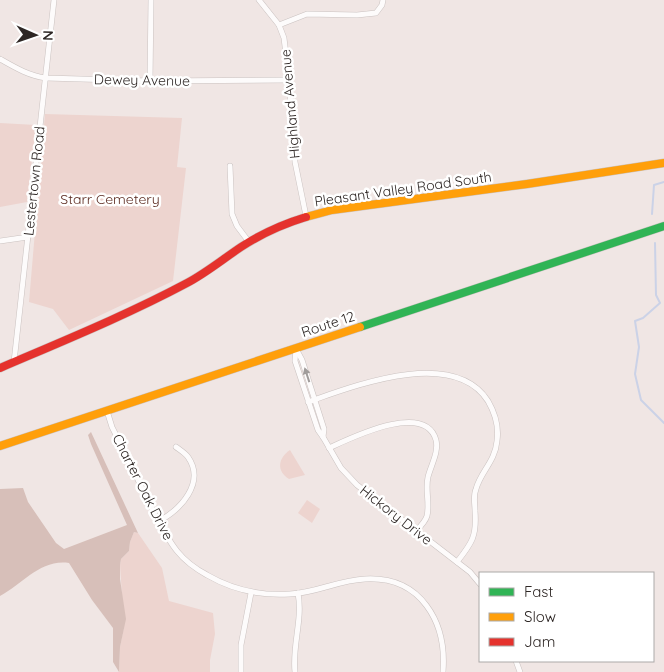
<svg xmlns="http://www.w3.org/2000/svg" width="664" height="672" font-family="Quicksand,sans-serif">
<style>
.green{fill:#edd4cf}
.forest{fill:#d7bfb9}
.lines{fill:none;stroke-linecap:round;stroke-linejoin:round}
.stream{stroke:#cbd2e7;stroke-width:2}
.street-casing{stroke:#cac2c0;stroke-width:6}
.fast-casing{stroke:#cac2c0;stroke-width:9}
.slow-casing{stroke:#cac2c0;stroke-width:9}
.jam-casing{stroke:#cac2c0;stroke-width:9}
.street{stroke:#fdfbfb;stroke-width:5}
.fast{stroke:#30b455;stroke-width:8}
.slow{stroke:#ff9f0a;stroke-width:8}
.jam{stroke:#e5322d;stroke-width:8}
.oneway{fill:#a09c9b}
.labels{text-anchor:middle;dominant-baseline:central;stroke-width:5;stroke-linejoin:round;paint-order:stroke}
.street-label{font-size:14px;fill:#2e2725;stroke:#fff}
.park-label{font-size:14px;fill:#5a291e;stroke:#fff}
</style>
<rect width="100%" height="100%" fill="#f0e6e4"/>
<g class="green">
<polygon points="45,114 182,118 177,167 186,168 173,281 69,330 53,309 29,302"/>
<polygon points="0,123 36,125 27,202 0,207"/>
<path d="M 290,450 L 305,475 L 289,479 C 276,471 278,458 290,450 Z"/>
<polygon points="307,500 320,509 312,523 298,513"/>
<polygon points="134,532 138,533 162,568 169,601 213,613 215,634 210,660 210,672 119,672 120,647 124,627 120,565 121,559 129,551 130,542"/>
</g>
<path class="forest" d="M 91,432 L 138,533 L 134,532 L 130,542 L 129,551 L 121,559 L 120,565 L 120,579 L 126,619 L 120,647 L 119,672 L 113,662 L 113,628 L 92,600 L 69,563 C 40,559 23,584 0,596 L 0,489 L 23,488 L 28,502 L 56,543 L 64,549 L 127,525 L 91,444 L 88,435 Z"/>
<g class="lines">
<g class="stream">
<polyline points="652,214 654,185 664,182"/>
<polyline points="655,243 656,295 660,303 643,318 635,321 639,347 635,374 641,400 664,423"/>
</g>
<defs>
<g id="street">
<polyline points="259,0 279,25 284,38 289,80 295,162 306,216"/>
<polyline points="279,25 307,14 357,15 376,13 382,5 383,0"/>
<path d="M 0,59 C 14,67 29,76 46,78 L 150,81 L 289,80"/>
<polyline points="150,81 151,0"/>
<polyline points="230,166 232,214 237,226 249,242"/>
<polyline points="0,241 28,237"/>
<polyline points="296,349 295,361 318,430 323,437 341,468 357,485 470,572 480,584"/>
<polyline points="296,349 302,360 324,429 323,437"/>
<polyline points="14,362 54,0"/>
<path d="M 308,402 C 354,386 453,347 488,401 C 495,413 499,427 497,441 C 495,462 481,471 476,489 C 473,496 475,504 475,511 C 477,536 472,543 457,562"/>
<path d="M 107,411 L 112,427 C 124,451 136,475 147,499 C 156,516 165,536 177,551 C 185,561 196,569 207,575 C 233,590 260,596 290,594 C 316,593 339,580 365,579 C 421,576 447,622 443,672"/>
<path d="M 329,448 C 351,438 425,401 436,440 C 439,452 431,465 428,477 C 425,490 430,503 427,516 C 425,522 420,527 416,531"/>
<path d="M 159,521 C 180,510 206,483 188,457 C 185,453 180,450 176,447"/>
<polyline points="516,661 520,672"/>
<polyline points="241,672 241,645 251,593"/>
<path d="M 295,672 C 292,645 303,620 298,593"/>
</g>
<polyline id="fast" points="360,327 664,226"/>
<g id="slow">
<polyline points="306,217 332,210 527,184 664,163"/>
<polyline points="0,446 360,327"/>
</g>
<path id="jam" d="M 0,368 C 63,341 127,315 187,283 C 206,273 223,259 241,247 C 261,234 283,224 306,217"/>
</defs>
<use href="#street" class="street-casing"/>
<use href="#fast" class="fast-casing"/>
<use href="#slow" class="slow-casing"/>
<use href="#jam" class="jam-casing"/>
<use href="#street" class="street"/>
<use href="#fast" class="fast"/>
<use href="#slow" class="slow"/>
<use href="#jam" class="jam"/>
</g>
<defs><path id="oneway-solid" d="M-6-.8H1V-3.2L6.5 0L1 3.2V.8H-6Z" transform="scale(1.25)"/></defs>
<use class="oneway" href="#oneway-solid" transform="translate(307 375) rotate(-108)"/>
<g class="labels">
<g class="street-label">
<text transform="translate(142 80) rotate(1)">Dewey Avenue</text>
<text transform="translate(290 104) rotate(-95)">Highland Avenue</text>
<text transform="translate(34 181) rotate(-84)">Lestertown Road</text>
<text transform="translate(403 189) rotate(-8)">Pleasant Valley Road South</text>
<text transform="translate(328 324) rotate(-18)">Route 12</text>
<text transform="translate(143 487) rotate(63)">Charter Oak Drive</text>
<text transform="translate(396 515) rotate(38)">Hickory Drive</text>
</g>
<g class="park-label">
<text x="110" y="199">Starr Cemetery</text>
</g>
</g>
<rect x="479" y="572" width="175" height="90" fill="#ffffff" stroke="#aba9a8"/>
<rect x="489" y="588" width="25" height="8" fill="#30b455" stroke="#aba9a8"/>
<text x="524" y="597" font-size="15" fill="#2e2725">Fast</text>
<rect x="489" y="613" width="25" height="8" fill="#ff9f0a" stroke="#aba9a8"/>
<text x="524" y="622" font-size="15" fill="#2e2725">Slow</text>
<rect x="489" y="638" width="25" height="8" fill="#e5322d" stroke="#aba9a8"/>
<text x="524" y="647" font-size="15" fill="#2e2725">Jam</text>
<g transform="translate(35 35) rotate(92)" stroke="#ffffff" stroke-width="4" paint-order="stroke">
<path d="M0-4L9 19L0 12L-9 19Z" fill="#2e2725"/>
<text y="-8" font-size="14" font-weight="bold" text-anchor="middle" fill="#2e2725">N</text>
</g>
</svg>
